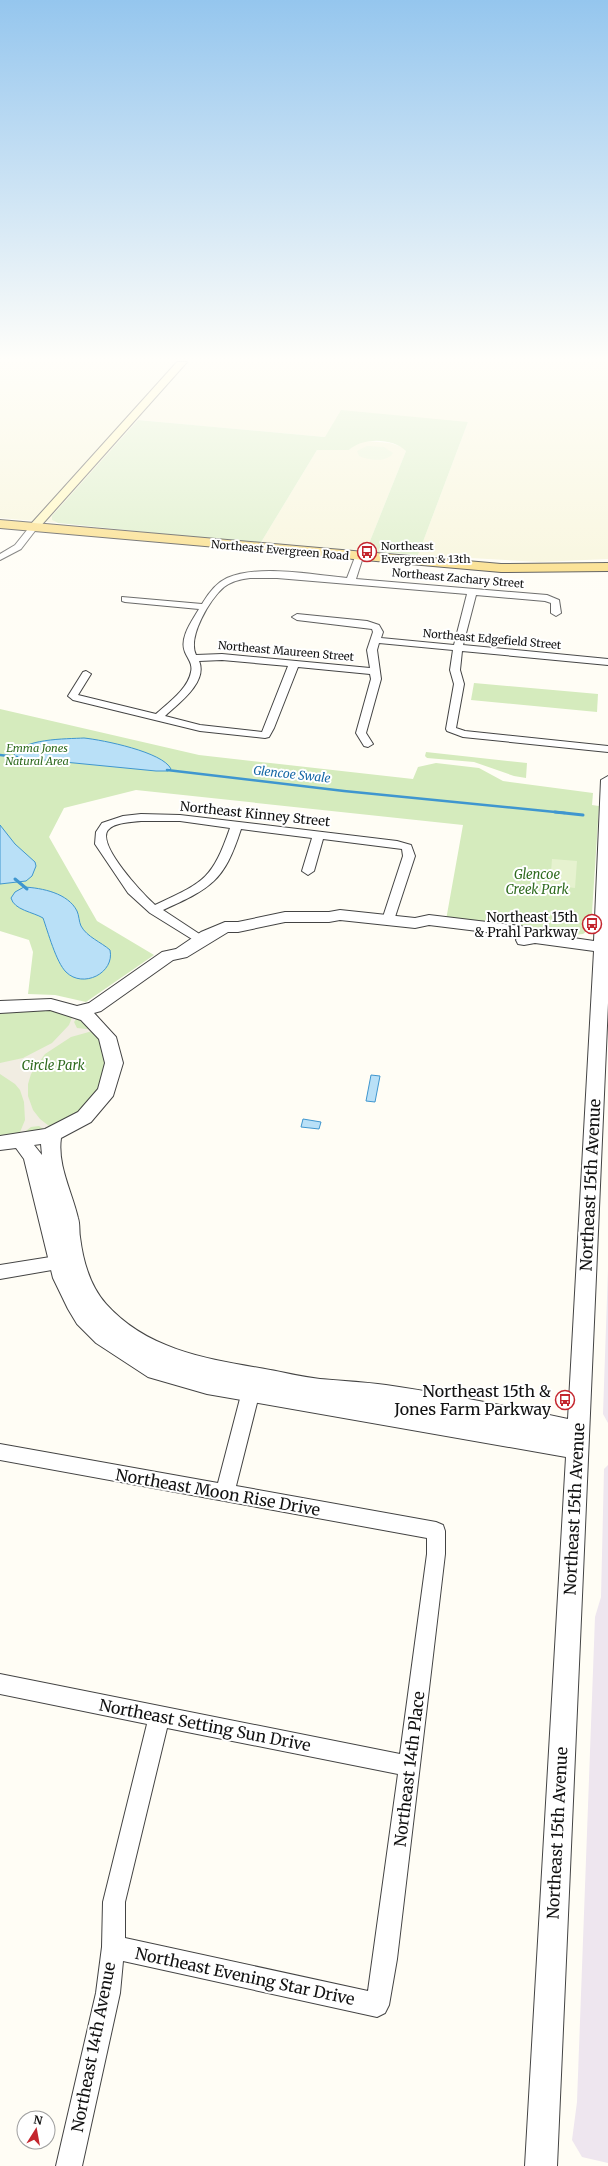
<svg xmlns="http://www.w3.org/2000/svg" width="608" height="2166" font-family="Merriweather,serif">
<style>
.industrial{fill:#eee6ef}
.farmland{fill:#f6f3d4}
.green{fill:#d5ebbd}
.pitch{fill:#e6f2cf}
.plaza{fill:#f1ede2}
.water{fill:#b9e0f7;stroke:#3f96cf}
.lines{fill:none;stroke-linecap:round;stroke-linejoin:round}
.stream-far1{stroke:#3f96cf;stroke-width:2.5}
.stream{stroke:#3f96cf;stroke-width:3}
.minor-casing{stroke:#444;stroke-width:2}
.tertiary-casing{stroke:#444;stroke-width:2}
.secondary-casing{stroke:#333;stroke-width:2}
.primary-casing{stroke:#222;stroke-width:2}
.minor{fill:#fff;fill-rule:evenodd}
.tertiary{fill:#fff;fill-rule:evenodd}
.secondary{fill:#fff6b0;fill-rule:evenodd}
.primary{fill:#f9d66b;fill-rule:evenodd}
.labels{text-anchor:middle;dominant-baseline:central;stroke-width:4;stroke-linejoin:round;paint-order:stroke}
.far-poi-label{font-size:11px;fill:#111;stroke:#fff;text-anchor:start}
.far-street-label{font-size:11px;fill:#111;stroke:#fff}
.far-park-label{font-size:11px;font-style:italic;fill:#2f6b1f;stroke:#fff}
.far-water-label{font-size:12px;font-style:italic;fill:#1768a6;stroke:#fff}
.street-label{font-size:13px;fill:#111;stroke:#fff}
.park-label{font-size:13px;font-style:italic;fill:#2f6b1f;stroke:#fff}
.poi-label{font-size:13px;fill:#111;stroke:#fff;text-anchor:end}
.near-street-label{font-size:16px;fill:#111;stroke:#fff}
.near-poi-label{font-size:16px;fill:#111;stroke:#fff;text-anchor:end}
</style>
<rect width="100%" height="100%" fill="#fffdf5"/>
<g class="industrial">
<polygon points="608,1269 608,1423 603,1414"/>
<polygon points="608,1465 608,2163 582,2157 572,2140 577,2102 595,1617 601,1597 604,1469"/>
</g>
<g class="farmland">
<polygon points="0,362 608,362 608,559 540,562 418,555 468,422 325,437 138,420 52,520 58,523 0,518"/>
<polygon points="367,441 390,443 402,447 406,451 366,551 260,544 317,450 349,450 354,445"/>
</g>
<g class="green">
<path d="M 341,410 L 468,422 L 418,555 L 366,551 L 406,451 C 393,438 363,437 349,450 L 317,450 L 260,544 L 58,523 L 52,520 L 52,516 L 138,420 L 325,437 Z"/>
<polygon points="474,683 598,694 597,712 471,700"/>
<polygon points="0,709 199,755 413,779 418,767 436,763 479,768 503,781 593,793 592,805 599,806 591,928 583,934 572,935 446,920 463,825 136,790 64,808 49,837 97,921 154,955 86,1002 55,995 28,994 33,952 29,940 0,931"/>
<polygon points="426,752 527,763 526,778 514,776 474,762 427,758 425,756"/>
<polygon points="46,1008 76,1016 98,1032 108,1072 90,1105 50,1130 0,1138 0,1011"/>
</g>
<g class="pitch">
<path d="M 367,446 L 384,447 L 393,453 C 387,463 368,460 359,456 L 357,451 Z"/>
<polygon points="552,859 577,861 575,888 550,885"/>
</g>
<polygon class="plaza" points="73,1015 78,1017 74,1022 77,1028 96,1030 71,1037 45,1054 31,1074 28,1084 28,1096 33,1110 40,1119 53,1129 46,1131 39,1126 31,1127 18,1137 25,1120 24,1102 20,1090 15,1084 0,1074 0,1063 23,1058 52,1043 69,1025"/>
<g class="water">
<path d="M 84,738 C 103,740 163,752 171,769 L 168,771 L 156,771 L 13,757 C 20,738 67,739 84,738 Z"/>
<polygon points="0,825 15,844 35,862 36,866 32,876 26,881 0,884"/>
<path d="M 24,887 C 42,888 68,893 77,911 C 79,915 79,922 81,926 C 87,937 101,942 110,950 C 115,973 83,989 66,972 C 56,962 48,932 43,918 C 33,912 14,910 11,898 L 15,892 Z"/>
<polygon points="371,1075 380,1076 375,1102 366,1101"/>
<polygon points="303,1119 321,1122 319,1129 301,1127"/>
</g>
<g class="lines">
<g class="stream-far1">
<polyline points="0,755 17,757"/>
<polyline points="167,770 344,791 565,813"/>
</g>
<g class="stream">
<polyline points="555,812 583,815"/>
<polyline points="15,879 27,889"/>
</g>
<defs>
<g id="minor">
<polygon points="31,525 38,527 21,549 0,560 0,554 15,545"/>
<path d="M 359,554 L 363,557 L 356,579 L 547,595 L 559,600 L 561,613 L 556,616 L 551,613 L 551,603 L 545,601 L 476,595 L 463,645 L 608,659 L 608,665 L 462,651 L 460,670 L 464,684 L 456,728 L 465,731 L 608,746 L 608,752 L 463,737 L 447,731 L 446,729 L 454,684 L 450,670 L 453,650 L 379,643 L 377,650 L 381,679 L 366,733 L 373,744 L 368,747 L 364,746 L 356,733 L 371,679 L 370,674 L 298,667 L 274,728 L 269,737 L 265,738 L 200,731 L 73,700 L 68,696 L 83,672 L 86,671 L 91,674 L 78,695 L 156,714 C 168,703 188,689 191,672 C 193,664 188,659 185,652 C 179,638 192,621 199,609 L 125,602 L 122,601 L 122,597 L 202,604 C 208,594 216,583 227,578 C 259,564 313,575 347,578 L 355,557 ZM 250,578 L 277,578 L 467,594 L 454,645 L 381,638 L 383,632 L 379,625 L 367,621 L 297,614 L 292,617 L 297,620 L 372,629 L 373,632 L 367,650 L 370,668 L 222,654 L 196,655 C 187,637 210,599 224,587 C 232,581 241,579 250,578 ZM 222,660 L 288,666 L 262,732 L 200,725 L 165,716 C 179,703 208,682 199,661 Z"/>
<path d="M 141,814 L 180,815 L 397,841 L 411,845 L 415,856 L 394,920 L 388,924 L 382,920 L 403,856 L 402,849 L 323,839 L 314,871 L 308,875 L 302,871 L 312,838 L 241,829 C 224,882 211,888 163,910 L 204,937 L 206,940 L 204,943 L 200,944 L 150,913 L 128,893 L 95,844 L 96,832 L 102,823 L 123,816 ZM 141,821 L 180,821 L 230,828 C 212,880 204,882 155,905 C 144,895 96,845 108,830 C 115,822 132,822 141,821 Z"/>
<polygon points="69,1254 75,1256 77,1261 75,1266 0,1279 0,1265"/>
<path d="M 251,1383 L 257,1386 L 260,1391 L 236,1486 L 436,1522 L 443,1525 L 445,1531 L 445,1554 L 397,1959 L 389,2005 L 385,2013 L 377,2017 L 123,1961 L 120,1993 L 82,2166 L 56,2166 L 96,1993 L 102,1947 L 103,1902 L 147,1724 L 0,1694 L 0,1674 L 400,1754 L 427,1554 L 427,1538 L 0,1460 L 0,1444 L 218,1483 L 242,1391 L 245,1386 ZM 167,1728 L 398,1774 L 368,1991 L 125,1938 L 125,1902 Z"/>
</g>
<path id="tertiary" d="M 608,776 L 608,1003 L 557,2166 L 525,2166 L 566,1457 L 207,1394 L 148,1377 L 96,1343 L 77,1324 L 68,1309 L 53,1278 L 24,1159 L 16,1148 L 0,1150 L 0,1136 L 45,1129 L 78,1112 L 98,1089 L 105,1063 L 99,1039 L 81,1020 L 50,1010 L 0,1013 L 0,1001 L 51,999 L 77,1006 L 89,1003 L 162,952 L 176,949 L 201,932 L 225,922 L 238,922 L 285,912 L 329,912 L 340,910 L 415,918 L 429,915 L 521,926 L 539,933 L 594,941 L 601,780 ZM 340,920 L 415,928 L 429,925 L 518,936 L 516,940 L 518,944 L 524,945 L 535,943 L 594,951 L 568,1419 C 507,1406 447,1394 386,1385 C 364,1382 342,1381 320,1379 C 301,1377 283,1372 265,1369 C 207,1359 147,1350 106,1304 C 90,1286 83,1261 80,1237 C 79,1231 80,1224 78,1218 C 72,1192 57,1165 61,1138 L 91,1122 L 113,1096 L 123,1063 L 116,1037 L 94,1013 L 101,1011 L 173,960 L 187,957 L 228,932 L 238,932 L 285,922 L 329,922 ZM 41,1144 L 42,1155 L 34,1145 Z"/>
<polygon id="secondary" points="177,362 187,362 38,529 30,529 28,527 30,525"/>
<polygon id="primary" points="0,520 501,564 608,563 608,571 501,572 0,528"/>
</defs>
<use href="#minor" class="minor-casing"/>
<use href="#tertiary" class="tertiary-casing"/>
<use href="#secondary" class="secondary-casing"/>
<use href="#primary" class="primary-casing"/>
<use href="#minor" class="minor"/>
<use href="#tertiary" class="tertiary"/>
<use href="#secondary" class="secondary"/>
<use href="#primary" class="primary"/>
</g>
<linearGradient id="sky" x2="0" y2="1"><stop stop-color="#95c6ee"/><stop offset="0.54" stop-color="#fffefa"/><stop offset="1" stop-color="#fffefa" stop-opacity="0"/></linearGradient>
<rect width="608" height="665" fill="url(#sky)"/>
<defs>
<symbol id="bus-ring" viewBox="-11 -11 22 22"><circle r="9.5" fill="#fff" stroke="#c4262e" stroke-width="1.5"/><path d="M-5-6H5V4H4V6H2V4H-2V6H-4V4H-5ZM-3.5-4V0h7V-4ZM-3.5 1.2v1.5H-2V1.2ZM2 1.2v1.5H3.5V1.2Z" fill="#c4262e"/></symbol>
</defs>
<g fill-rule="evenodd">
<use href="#bus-ring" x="356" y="541" width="22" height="22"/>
<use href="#bus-ring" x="581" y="913" width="22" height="22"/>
<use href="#bus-ring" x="554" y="1389" width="22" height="22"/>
</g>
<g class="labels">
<g class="far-poi-label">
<text x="381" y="546">Northeast<tspan x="381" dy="13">Evergreen &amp; 13th</tspan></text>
</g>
<g class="far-street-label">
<text transform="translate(280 550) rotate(5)">Northeast Evergreen Road</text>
<text transform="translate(458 578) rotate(5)">Northeast Zachary Street</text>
<text transform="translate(492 639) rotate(5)">Northeast Edgefield Street</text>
<text transform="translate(286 651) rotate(5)">Northeast Maureen Street</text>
</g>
<g class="far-park-label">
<text x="37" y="748">Emma Jones<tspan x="37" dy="13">Natural Area</tspan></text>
</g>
<g class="far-water-label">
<text transform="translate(292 774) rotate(6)">Glencoe Swale</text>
</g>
<g class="street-label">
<text transform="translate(255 814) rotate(6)">Northeast Kinney Street</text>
</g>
<g class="park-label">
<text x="537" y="874">Glencoe<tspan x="537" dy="15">Creek Park</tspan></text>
<text x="53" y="1065">Circle Park</text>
</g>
<g class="poi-label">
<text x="578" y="917">Northeast 15th<tspan x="578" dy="15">&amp; Prahl Parkway</tspan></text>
</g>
<g class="near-street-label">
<text transform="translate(590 1185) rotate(-87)">Northeast 15th Avenue</text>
<text transform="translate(218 1492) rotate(10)">Northeast Moon Rise Drive</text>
<text transform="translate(574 1509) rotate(-87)">Northeast 15th Avenue</text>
<text transform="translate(205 1725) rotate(11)">Northeast Setting Sun Drive</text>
<text transform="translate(409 1769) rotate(-83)">Northeast 14th Place</text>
<text transform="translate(557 1833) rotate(-87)">Northeast 15th Avenue</text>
<text transform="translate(245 1976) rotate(12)">Northeast Evening Star Drive</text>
<text transform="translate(93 2047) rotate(-79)">Northeast 14th Avenue</text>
</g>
<g class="near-poi-label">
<text x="551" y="1391">Northeast 15th &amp;<tspan x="551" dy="18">Jones Farm Parkway</tspan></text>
</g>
</g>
<g transform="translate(36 2130) rotate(11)"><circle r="19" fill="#ffffff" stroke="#a0a0a0"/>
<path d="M0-3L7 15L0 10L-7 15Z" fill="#c4262e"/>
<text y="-6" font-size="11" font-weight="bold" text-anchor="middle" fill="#111111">N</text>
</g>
</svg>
